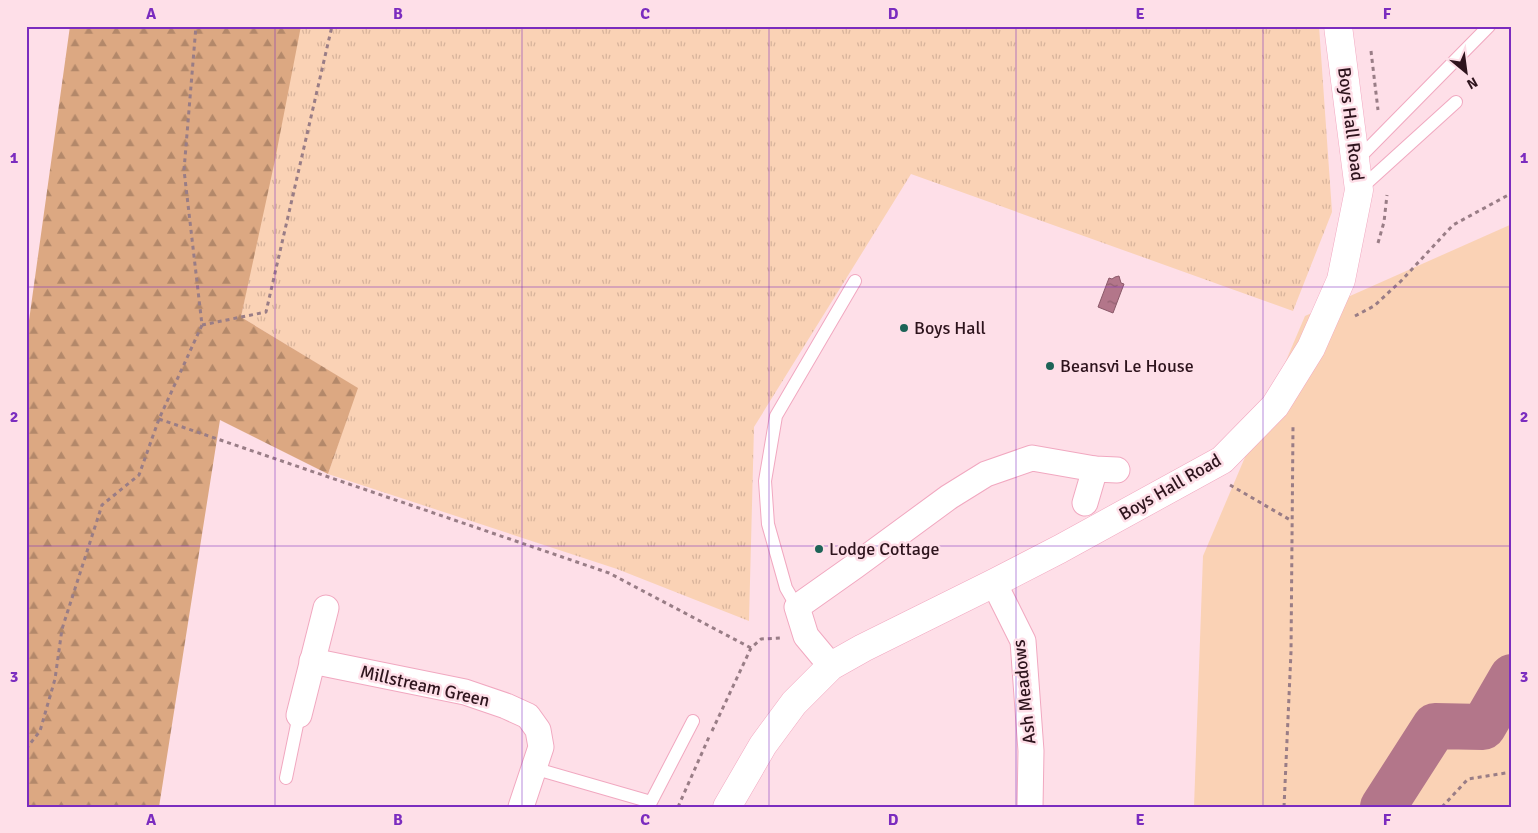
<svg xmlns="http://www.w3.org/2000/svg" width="1538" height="833" font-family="Signika,sans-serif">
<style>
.grass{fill:url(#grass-tufts)}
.forest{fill:url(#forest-firs)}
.green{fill:#fad2b5}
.water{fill:url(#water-ripples);stroke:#8b5969}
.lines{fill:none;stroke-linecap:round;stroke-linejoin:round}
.river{stroke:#b3768a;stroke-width:46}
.service-casing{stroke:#f1a8c0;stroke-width:14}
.minor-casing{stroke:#f1a8c0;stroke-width:27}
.tertiary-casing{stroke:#f1a8c0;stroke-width:29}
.path{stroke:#997d86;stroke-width:3;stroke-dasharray:4 4;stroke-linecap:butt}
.service{stroke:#fff;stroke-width:12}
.minor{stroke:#fff;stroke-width:25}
.tertiary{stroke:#fff;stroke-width:28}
.grid{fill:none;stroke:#7b2cbf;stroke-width:1;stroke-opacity:0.55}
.poi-dot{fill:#1d6357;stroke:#fedfe8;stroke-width:2}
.labels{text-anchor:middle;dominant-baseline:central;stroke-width:5;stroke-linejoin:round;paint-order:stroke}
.street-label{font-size:18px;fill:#2e141d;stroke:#fedfe8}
.poi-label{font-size:18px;fill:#2e141d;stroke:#fedfe8;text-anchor:start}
.neatline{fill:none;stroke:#7b2cbf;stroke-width:2}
.grid-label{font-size:16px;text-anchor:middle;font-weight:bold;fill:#7b2cbf}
</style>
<defs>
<pattern id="grass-tufts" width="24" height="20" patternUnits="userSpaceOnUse" patternTransform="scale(1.25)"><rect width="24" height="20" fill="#fad2b5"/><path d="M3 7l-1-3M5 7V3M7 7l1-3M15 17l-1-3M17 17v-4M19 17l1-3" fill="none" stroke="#d7b39b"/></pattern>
<pattern id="forest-firs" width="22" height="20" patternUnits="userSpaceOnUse" patternTransform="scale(1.25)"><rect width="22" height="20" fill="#dca882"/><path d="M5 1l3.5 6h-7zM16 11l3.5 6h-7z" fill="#b3886a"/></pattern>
<pattern id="water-ripples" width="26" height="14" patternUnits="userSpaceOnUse" patternTransform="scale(1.25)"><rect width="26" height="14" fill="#b3768a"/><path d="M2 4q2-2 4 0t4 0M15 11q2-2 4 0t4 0" fill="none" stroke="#926070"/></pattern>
</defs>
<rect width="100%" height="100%" fill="#fedfe8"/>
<polygon class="grass" points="299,26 1319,26 1332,212 1293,311 911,174 754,427 749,621 617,569 328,474 357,388 241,317"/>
<polygon class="forest" points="70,26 301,26 275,160 241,317 358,388 328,474 220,420 159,807 26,807 26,342"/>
<polygon class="green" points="1512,224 1512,807 1194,807 1203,556 1305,316"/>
<polygon class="water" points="1119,276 1121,283 1124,284 1113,313 1098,307 1109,278 1112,279 1115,277"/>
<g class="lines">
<polyline class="river" points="1383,807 1435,726 1483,727 1512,677"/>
<defs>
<g id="service">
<polyline points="1356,161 1489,26"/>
<polyline points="1360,189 1456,102"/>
<polyline points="797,607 786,588 768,524 765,481 776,416 855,281"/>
<polyline points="533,768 651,802 693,721"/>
<polyline points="286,778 299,715"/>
</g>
<g id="minor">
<polyline points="1085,503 1095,469"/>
<polyline points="994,583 1023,641 1031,751 1030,807"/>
<polyline points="312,661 465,692 506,706 528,716 538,730 541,747 521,807"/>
<polyline points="831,666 806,636 797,607 855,566 949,497 986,474 1032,458 1095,469 1117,470"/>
<polyline points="299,715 326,608"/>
</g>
<polyline id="tertiary" points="727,807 763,745 794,703 831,666 863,648 994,583 1060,549 1222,460 1275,406 1311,348 1341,280 1359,190 1338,26"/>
</defs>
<use href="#service" class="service-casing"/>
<use href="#minor" class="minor-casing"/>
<use href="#tertiary" class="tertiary-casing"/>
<g class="path">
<polyline points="1371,51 1378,110"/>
<polyline points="1378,243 1384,222 1387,195"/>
<polyline points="1355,316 1374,306 1401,281 1453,225 1512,193"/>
<polyline points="202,325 266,312 332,26"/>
<polyline points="159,419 609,573 751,648"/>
<polyline points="1230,485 1292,521"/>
<polyline points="712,731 751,648 761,639 780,638"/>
<polyline points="26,749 40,731 55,679 62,629 102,505 139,475 159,419 202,325 184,170 196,26"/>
<polyline points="678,807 709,737"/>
<polyline points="1284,807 1291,652 1293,427"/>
<polyline points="1442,807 1468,779 1512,772"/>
</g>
<use href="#service" class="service"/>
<use href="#minor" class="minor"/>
<use href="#tertiary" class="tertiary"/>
</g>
<path class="grid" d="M 275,26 L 275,807M 522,26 L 522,807M 769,26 L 769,807M 1016,26 L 1016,807M 1263,26 L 1263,807M 26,287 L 1512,287M 26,546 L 1512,546"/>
<g class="poi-dot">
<circle cx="904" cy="328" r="5"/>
<circle cx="1050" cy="366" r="5"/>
<circle cx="819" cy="549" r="5"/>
</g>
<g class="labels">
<g class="street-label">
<text transform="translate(1351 124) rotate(83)">Boys Hall Road</text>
<text transform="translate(1170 487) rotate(-30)">Boys Hall Road</text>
<text transform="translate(425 686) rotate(13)">Millstream Green</text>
<text transform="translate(1024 692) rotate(-96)">Ash Meadows</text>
</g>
<g class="poi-label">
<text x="914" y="328">Boys Hall</text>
<text x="1060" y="366">Beansvi Le House</text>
<text x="829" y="549">Lodge Cottage</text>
</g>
</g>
<rect width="1538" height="833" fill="none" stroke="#fedfe8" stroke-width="55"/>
<g transform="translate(1466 72) rotate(151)" stroke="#fedfe8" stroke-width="4" paint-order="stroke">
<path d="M0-4L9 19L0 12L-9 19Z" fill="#2e141d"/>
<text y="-8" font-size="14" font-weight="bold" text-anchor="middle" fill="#2e141d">N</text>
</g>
<rect x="28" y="28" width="1482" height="778" class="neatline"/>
<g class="grid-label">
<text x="151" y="19">A</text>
<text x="398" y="19">B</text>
<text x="645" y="19">C</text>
<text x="893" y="19">D</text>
<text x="1140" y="19">E</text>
<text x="1387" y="19">F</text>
<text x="14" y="163">1</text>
<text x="1524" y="163">1</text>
<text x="14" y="422">2</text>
<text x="1524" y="422">2</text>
<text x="14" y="682">3</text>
<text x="1524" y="682">3</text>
<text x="151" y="825">A</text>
<text x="398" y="825">B</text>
<text x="645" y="825">C</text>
<text x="893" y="825">D</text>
<text x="1140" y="825">E</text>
<text x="1387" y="825">F</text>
</g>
</svg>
